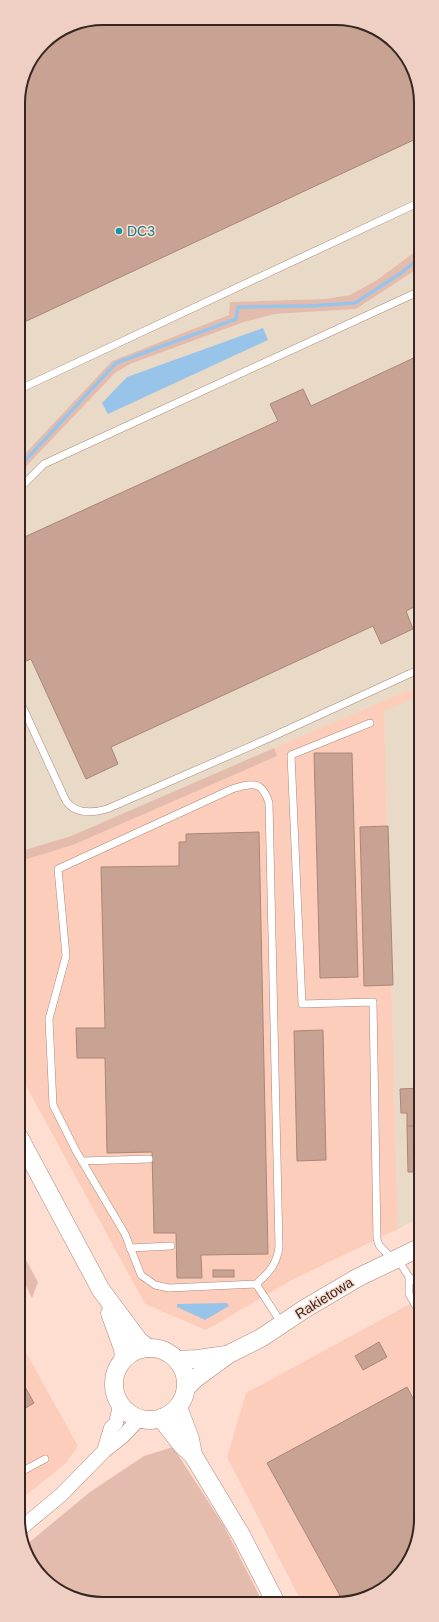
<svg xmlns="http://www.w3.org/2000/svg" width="439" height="1622" font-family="Helvetica,sans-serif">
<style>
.commercial{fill:#e8dac7}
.built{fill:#fdcdbb}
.green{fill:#e4bcad}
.water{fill:#99c4ea}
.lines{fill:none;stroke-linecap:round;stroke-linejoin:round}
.stream{stroke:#99c4ea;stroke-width:3.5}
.building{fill:#c8a293;stroke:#aa8677}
.service-casing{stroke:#ac8779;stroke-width:8}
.minor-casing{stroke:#ac8779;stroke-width:15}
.tertiary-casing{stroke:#ac8779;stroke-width:19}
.service{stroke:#fff;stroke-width:7}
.minor{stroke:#fff;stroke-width:14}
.tertiary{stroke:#fff;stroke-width:18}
.culture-dot{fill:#0f9aa8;stroke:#ffded2;stroke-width:1.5}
.labels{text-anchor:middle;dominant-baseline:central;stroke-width:3;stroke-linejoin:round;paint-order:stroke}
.culture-label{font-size:14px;fill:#0d838f;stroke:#ffded2;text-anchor:start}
.street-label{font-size:14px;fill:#342620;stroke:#ffded2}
.rim{fill:none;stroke:#342620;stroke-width:2}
</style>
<rect width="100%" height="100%" fill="#ffded2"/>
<g class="commercial">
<polygon points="103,18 353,20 400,47 420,92 420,248 377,280 350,295 324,299 231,302 230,315 112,361 18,461 18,97 25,70 43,43 71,24"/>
<polygon points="420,267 420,685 71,836 18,852 18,475 115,373 130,364 244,322 275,314 356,309"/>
<polygon points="420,695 421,1217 398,1229 384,710"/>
</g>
<g class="built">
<polygon points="420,685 420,695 384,711 398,1229 292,1280 206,1330 145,1304 19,1073 18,862 73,845 276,756 274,748"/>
<polygon points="421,1298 421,1525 400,1575 374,1595 348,1603 302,1603 227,1457 246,1393"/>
<polygon points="19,1340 78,1446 66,1463 19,1501"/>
</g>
<g class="green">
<polygon points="420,248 420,267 356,309 275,314 244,322 130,364 115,373 18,475 18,461 112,361 229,315 230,302 324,299 350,295 377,280"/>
<polygon points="274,748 277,756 73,845 18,862 18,852 71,836"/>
<polygon points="19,1247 38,1282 32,1298 19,1272"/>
<polygon points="173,1447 224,1526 263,1603 86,1602 43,1579 26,1545 90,1492 144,1456"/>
</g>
<g class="water">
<polygon points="263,328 268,340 108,414 102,403 127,377"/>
<polygon points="227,1303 229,1306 205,1320 177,1307 177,1304"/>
</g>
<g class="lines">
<polyline class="stream" points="18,468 116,363 236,319 238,307 307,306 355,303 401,273 420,258"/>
</g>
<g class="building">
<polygon points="103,18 353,20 400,47 420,92 420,137 18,325 18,97 25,70 43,43 71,24"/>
<polygon points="420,355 420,604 406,611 413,629 381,644 373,626 111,747 118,764 86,779 31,659 24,662 18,649 18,646 23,644 18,633 18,540 278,421 270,404 303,389 311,406"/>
<rect x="418" y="703" width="2" height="11"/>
<polygon points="418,714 420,714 421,775"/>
<polygon points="314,753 352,753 358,977 320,978"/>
<polygon points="388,826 393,985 364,986 360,827"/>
<polygon points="259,832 268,1254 201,1255 202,1278 177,1278 176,1233 154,1233 152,1152 107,1153 105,1058 77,1058 76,1028 105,1028 101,867 179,866 179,842 186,842 186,834"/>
<polygon points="323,1030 326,1160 297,1161 294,1031"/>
<polygon points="421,1088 421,1126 407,1126 407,1113 401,1113 400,1089"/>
<polygon points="407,1126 421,1126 421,1172 408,1172"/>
<rect x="213" y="1270" width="21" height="7"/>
<polygon points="379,1342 387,1357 363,1370 355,1356"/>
<polygon points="19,1376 34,1403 19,1412"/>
<polygon points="407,1387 421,1413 421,1525 400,1575 374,1595 344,1603 267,1463"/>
</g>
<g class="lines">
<defs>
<g id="service">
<polyline points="18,390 420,202"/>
<polyline points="18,490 44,464 420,291"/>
<path d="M 18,697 L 66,801 C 76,815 93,813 107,809 L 267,739 L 420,669"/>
<polyline points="370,723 291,755 302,1004 373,1002 377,1239 379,1245 393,1260"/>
<polyline points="82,1161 149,1159"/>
<polyline points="130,1248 171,1246"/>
<polyline points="397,1258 409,1277 421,1286"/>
<polyline points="409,1277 409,1294 421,1315"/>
<path d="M 256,1284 C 269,1273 277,1264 279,1247 L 269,803 C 262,780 252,783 232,789 L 58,869 L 66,956 L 49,1019 L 53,1105 L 76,1151 L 125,1234 L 141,1275 L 155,1285 L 169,1288 L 256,1284 L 282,1324"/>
<polyline points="19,1473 45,1459"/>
</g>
<g id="minor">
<polyline points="104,1451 111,1428 116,1423 120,1406"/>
<polyline points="19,1530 61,1495 104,1451 123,1436 139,1419"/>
</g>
<g id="tertiary">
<polyline points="19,1137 101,1290 139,1341 148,1348"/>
<polyline points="110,1313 123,1349 124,1359"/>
<circle cx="150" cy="1384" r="36"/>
<polyline points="177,1360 198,1359 226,1355"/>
<polyline points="186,1388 196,1378 229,1354 261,1338 306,1308 357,1278 421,1247"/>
<polyline points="178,1407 190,1439 193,1455"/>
<polyline points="161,1418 181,1444 193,1455 241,1535 276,1603"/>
</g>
</defs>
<use href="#service" class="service-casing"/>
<use href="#minor" class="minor-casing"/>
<use href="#tertiary" class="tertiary-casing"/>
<use href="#service" class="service"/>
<use href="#minor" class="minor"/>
<use href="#tertiary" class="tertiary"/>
</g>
<circle class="culture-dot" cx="119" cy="231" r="4"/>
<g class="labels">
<g class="culture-label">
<text x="127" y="231">DC3</text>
</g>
<g class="street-label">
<text transform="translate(324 1298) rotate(-32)">Rakietowa</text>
</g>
</g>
<path d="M0 0H439V1622H0ZM103 25H336A78 78 0 0 1 414 103V1519A78 78 0 0 1 336 1597H103A78 78 0 0 1 25 1519V103A78 78 0 0 1 103 25Z" fill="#efcfc4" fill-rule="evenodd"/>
<path class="rim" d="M103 25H336A78 78 0 0 1 414 103V1519A78 78 0 0 1 336 1597H103A78 78 0 0 1 25 1519V103A78 78 0 0 1 103 25Z"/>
</svg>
